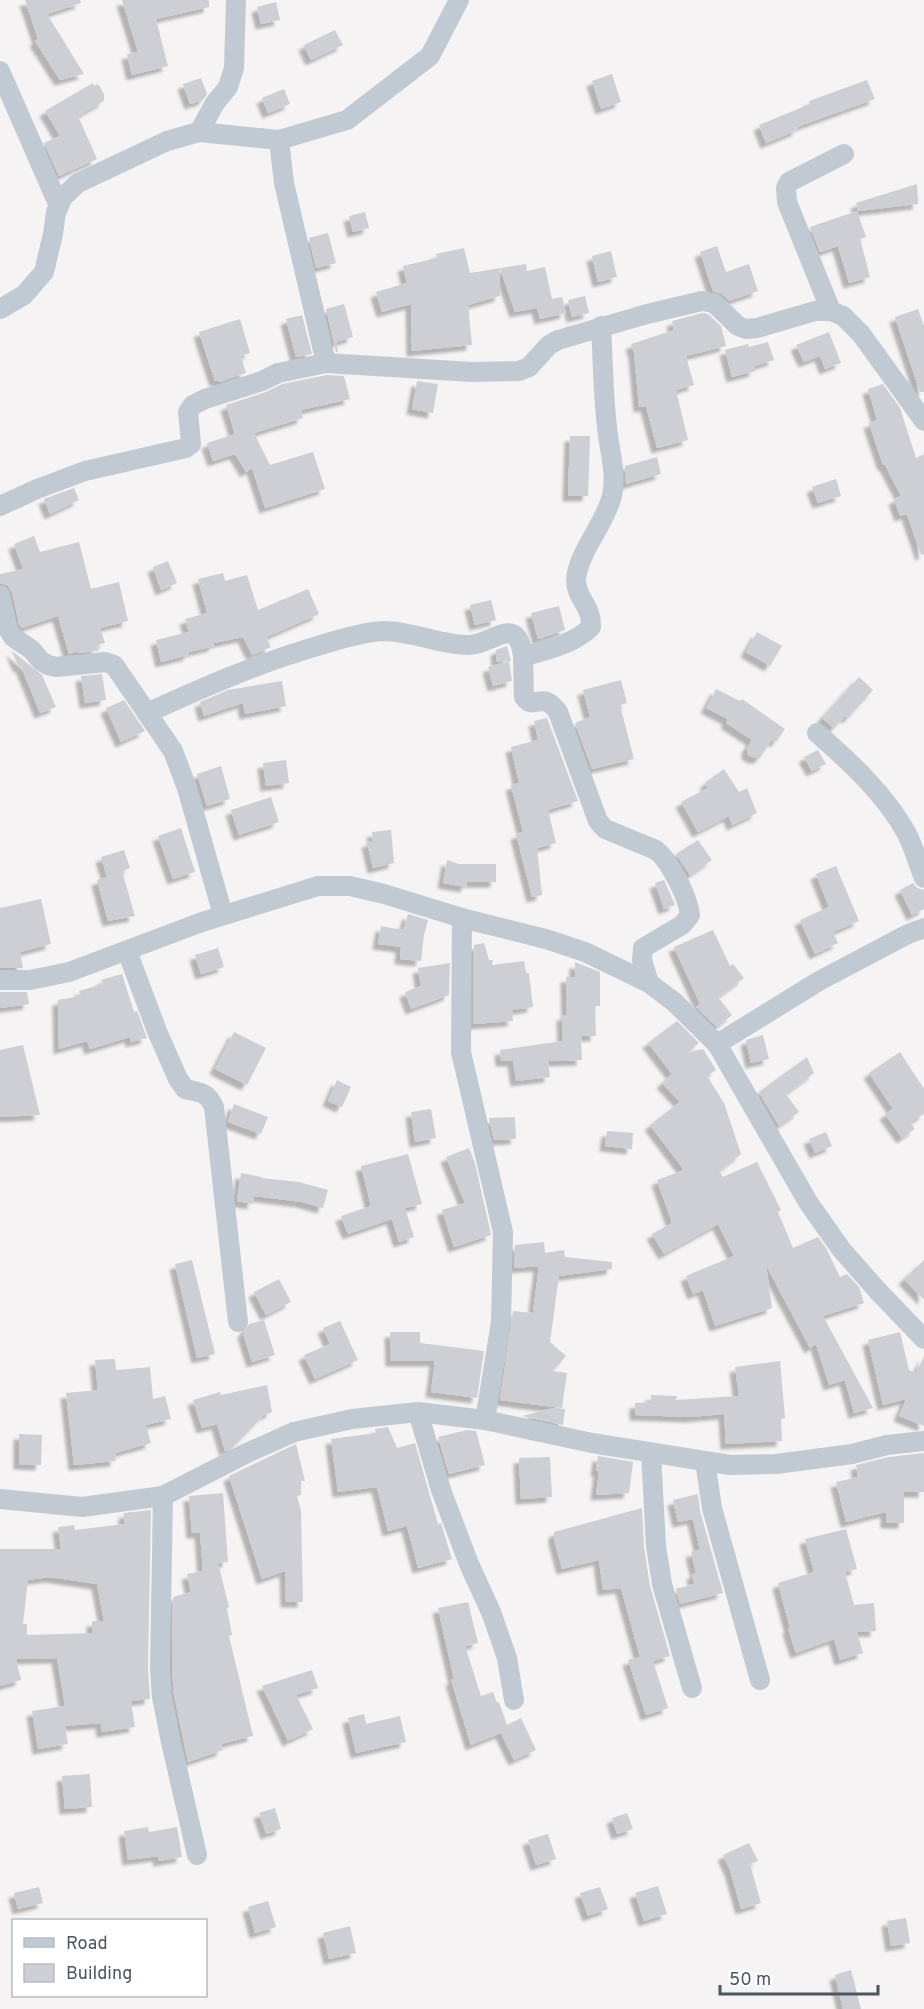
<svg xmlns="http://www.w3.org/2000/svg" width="924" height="2009" font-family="Overpass,sans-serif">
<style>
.building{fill:#cdcfd5;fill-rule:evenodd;filter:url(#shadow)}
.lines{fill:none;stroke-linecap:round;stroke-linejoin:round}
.minor{stroke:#c1cad2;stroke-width:20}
</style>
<defs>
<filter id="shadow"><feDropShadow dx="-5.5" dy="5.5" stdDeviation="1.5" flood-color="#0004"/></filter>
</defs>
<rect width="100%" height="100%" fill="#f5f3f3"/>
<g class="building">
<polygon points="25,0 80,0 81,3 47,14 84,74 60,80 35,41 38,39"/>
<polygon points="122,0 209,0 209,7 156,19 168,66 132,75 127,54 138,52"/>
<polygon points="276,2 280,20 261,24 257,7"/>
<polygon points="335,30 343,45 311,60 304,45"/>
<polygon points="612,74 621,102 601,109 592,81"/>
<polygon points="201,78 207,94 203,100 190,104 183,84"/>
<polygon points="867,80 875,99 797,127 798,130 766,143 759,125 810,104 809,101"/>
<polygon points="93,83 94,86 98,84 104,94 104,101 78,116 97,159 59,176 44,143 60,136 45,111"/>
<polygon points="284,89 290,104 268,113 262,98"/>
<polygon points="917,184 918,204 858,211 856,203"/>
<polygon points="857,211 866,237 860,239 870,277 849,283 838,246 820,252 810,227"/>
<polygon points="365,212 369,228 353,232 349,216"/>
<polygon points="328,233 336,263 316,268 309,238"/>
<polygon points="717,246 726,272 749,264 758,291 729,301 722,294 713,291 700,252"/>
<polygon points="464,248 470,273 526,264 527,271 545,267 552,299 562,297 566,313 540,319 537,308 515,312 500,268 500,296 468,305 472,345 412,351 411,304 382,312 376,292 407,283 403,266 437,258 436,254"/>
<polygon points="611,251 617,277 598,282 592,256"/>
<polygon points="585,296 589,313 572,317 568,300"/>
<polygon points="344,304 353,337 336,342 338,352 336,352 326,309"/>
<polygon points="918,309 924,326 924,392 920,392 895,317"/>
<polygon points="702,313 708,314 721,326 726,346 686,356 694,385 676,390 688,440 657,448 646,406 639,407 634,353 631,344 674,330 672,321"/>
<polygon points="302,315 312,354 296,357 286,319"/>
<polygon points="240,319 250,353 241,356 246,373 219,382 218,380 215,381 199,332"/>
<polygon points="829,332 841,363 825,369 820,356 804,362 796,345"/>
<polygon points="768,342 774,360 754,366 755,371 732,377 725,350 748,344 749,347"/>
<polygon points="327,375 344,376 350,399 301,410 303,418 254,433 270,465 313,452 325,489 265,508 252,468 246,472 235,454 213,461 207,443 235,434 226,405 266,392 282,384"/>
<polygon points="417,381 438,384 433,413 412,409"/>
<polygon points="883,384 900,408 916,458 924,454 924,554 921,555 907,514 900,516 894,499 901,496 885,465 883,465 869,423 877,420 868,389"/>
<polygon points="570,436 590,436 588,496 568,496"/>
<polygon points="657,457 661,474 626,484 625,466"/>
<polygon points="836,479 841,496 818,503 812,487"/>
<polygon points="74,488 79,500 50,514 44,499"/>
<polygon points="34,536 40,552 79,542 91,589 119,582 128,621 100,628 105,643 97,645 98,651 78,653 77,651 69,654 58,616 22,628 19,624 12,592 8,586 0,583 0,574 23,569 14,544"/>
<polygon points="168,561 177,583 161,590 153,567"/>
<polygon points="223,573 225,581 247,575 258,610 308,589 319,614 266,637 271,647 252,655 243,637 214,643 214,646 189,652 189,655 161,662 156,640 189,632 185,619 207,613 198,579"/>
<polygon points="491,600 496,620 475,625 470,605"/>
<polygon points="559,606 565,630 538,639 531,613"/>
<polygon points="757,632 782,646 770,666 746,652"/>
<polygon points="507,646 511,661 497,662 496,650"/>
<polygon points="11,650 42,675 56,707 40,713 21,666 19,667"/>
<polygon points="509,661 512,681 493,686 488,667"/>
<polygon points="102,674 106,700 85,703 81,676"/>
<polygon points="859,677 873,690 848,718 845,716 834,728 822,718"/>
<polygon points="621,680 627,703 620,705 634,759 592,769 575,723 590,717 583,690"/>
<polygon points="282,681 286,706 245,714 243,703 204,716 200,702 228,690"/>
<polygon points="716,689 740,701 742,699 785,729 776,742 772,739 760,758 754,758 747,754 747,748 752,740 726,723 728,719 706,708"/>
<polygon points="124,700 145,731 121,742 106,708"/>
<polygon points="547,718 578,801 548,810 556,843 537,848 542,895 532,897 516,834 523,832 511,785 519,783 511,747 538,740 534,721"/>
<polygon points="818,750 826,764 812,771 804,757"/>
<polygon points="286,760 289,783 266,786 263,763"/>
<polygon points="221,766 230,799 207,806 197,774"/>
<polygon points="724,769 739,792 747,788 757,813 732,825 729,816 698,832 681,802 708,788 705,783"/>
<polygon points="271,797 279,822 239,835 231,810"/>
<polygon points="181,828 195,872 173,879 158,836"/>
<polygon points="391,830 394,863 373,868 367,842 373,841 372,832"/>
<polygon points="698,840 712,860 690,875 676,854"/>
<polygon points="124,850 130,868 122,871 135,916 108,921 97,880 107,877 101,857"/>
<polygon points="447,860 459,864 496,864 496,882 467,882 466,887 443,883"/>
<polygon points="836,866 859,921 833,932 838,943 815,954 800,920 829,907 816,874"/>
<polygon points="664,880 675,905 664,909 655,883"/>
<polygon points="913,883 917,888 924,890 924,909 912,915 900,890"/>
<polygon points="41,899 51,944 20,952 23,968 0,968 0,908"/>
<polygon points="408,914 428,920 424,935 421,961 400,959 401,947 378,944 381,926 403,930"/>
<polygon points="713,930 730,966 733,964 744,978 718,997 732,1015 717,1027 696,1007 700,1004 674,947"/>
<polygon points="484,943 489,960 493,960 492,965 524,961 526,973 529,973 533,1007 512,1010 513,1021 473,1024 474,945"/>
<polygon points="218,948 224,967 201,974 195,955"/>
<polygon points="575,962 600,972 600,1006 595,1006 596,1036 581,1036 582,1060 548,1061 550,1077 516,1081 513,1061 501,1061 500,1050 563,1041 562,1015 567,1015 566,977 575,977"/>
<polygon points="450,963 449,995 411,1009 405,992 421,986 418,968"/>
<polygon points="122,974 134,1012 137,1011 147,1038 131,1042 130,1037 90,1049 87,1041 59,1049 58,1000 81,996 79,991 103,984 101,980"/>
<polygon points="0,992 27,992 29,1004 0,1008"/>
<polygon points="677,1021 699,1043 688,1052 703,1049 716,1070 707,1076 724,1103 741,1154 719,1171 723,1177 757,1162 781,1210 778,1212 793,1248 818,1237 826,1248 840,1277 847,1274 859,1287 864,1303 823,1316 873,1408 854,1413 845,1380 829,1385 816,1344 810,1348 766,1265 772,1308 715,1326 703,1290 693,1294 686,1276 734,1256 718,1224 664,1254 652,1234 672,1223 657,1180 684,1170 650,1125 680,1102 662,1083 672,1074 648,1043"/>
<polygon points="234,1032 266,1048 247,1085 215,1069"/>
<polygon points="763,1035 769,1059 751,1063 746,1040"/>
<polygon points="23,1045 40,1115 0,1117 0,1050"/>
<polygon points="900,1052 924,1089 924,1114 910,1122 915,1129 902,1138 885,1114 893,1109 869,1073"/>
<polygon points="807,1057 814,1073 786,1094 799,1112 779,1126 759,1092"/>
<polygon points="337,1080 351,1087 342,1107 328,1101"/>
<polygon points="234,1104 268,1117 261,1134 228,1122"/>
<polygon points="431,1109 436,1138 415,1142 411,1112"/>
<polygon points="515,1117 516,1139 494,1140 489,1118"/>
<polygon points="607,1131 633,1133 632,1149 605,1146"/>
<polygon points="826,1132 832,1146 815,1153 809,1139"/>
<polygon points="469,1148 475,1163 491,1235 454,1247 442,1210 465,1203 446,1157"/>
<polygon points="408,1154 422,1204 405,1208 414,1237 399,1242 392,1219 348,1234 341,1216 371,1206 361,1166"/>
<polygon points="241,1173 262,1177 261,1178 299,1182 328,1190 323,1208 302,1202 254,1196 253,1204 237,1201"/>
<polygon points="544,1242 545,1253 564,1250 565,1257 612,1262 612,1269 559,1276 550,1342 566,1356 553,1371 567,1373 562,1408 500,1400 513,1311 533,1313 539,1266 514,1268 515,1245"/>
<polygon points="192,1260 215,1354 197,1358 175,1264"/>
<polygon points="924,1260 924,1300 904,1279"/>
<polygon points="279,1279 291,1302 266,1315 254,1292"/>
<polygon points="264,1320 275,1355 252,1362 243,1333 249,1324"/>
<polygon points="340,1321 358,1360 315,1379 304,1355 330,1344 323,1328"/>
<polygon points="390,1332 420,1332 420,1343 484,1351 477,1398 431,1392 435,1361 391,1361"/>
<polygon points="900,1332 909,1370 916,1373 924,1356 924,1426 899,1416 906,1399 883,1405 868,1340"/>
<polygon points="115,1359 116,1370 150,1367 153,1399 165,1396 171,1419 146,1425 151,1443 115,1453 116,1461 74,1465 66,1393 98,1390 95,1360"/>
<polygon points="780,1361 785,1418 781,1419 782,1441 726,1444 724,1414 690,1417 635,1415 635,1403 651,1402 651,1395 677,1396 676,1400 739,1396 735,1367"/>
<polygon points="267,1385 272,1412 264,1415 233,1447 225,1451 217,1424 202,1428 193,1400 220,1392 221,1395"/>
<polygon points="553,1408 565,1409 563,1425 522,1416"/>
<polygon points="388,1427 397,1448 415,1443 438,1524 441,1523 452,1559 418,1568 407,1526 388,1531 377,1487 338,1492 331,1439 376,1433 375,1429"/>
<polygon points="467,1430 476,1431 485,1465 449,1474 438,1437"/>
<polygon points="19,1434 42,1435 41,1465 19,1464"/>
<polygon points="296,1444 305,1481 301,1481 301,1495 297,1496 301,1511 303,1602 286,1602 285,1571 262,1579 229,1476"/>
<polygon points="924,1453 924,1492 904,1492 904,1523 886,1523 886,1512 846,1522 836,1482 858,1477 856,1465 889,1457"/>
<polygon points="598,1456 633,1462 629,1493 596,1495 599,1471 596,1471"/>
<polygon points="550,1457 552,1497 521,1499 519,1458"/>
<polygon points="223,1493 228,1562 218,1563 229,1607 227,1608 232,1635 229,1636 253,1736 221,1744 223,1750 188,1762 174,1695 172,1668 173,1597 191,1592 187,1574 203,1571 200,1533 192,1533 189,1496"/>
<polygon points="698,1494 700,1511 723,1593 680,1604 676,1589 694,1584 692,1574 696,1573 691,1552 700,1550 693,1519 678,1522 673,1500"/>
<polygon points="642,1508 644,1547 650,1586 670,1656 653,1661 668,1708 646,1715 628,1660 640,1657 621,1588 603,1590 599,1560 562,1569 554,1539 554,1532"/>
<path d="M 151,1510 L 148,1668 L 150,1699 L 131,1701 L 135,1727 L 102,1732 L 101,1723 L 65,1726 L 68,1744 L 38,1749 L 32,1711 L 65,1706 L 57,1658 L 16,1659 L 21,1680 L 0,1686 L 0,1549 L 61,1549 L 58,1527 L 74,1525 L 75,1530 L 124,1524 L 124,1513 ZM 50,1577 L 97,1584 L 104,1621 L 92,1621 L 92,1633 L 27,1635 L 27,1624 L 23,1624 L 28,1580 Z"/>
<polygon points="846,1529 857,1569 845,1572 854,1605 874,1603 876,1631 857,1632 863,1653 840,1660 834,1639 796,1653 788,1629 790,1628 778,1583 814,1572 805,1539"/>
<polygon points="468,1602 478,1643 465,1646 481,1696 493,1692 497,1703 499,1702 507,1725 521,1718 536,1750 514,1760 501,1733 471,1745 451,1680 454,1679 438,1608"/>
<polygon points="312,1670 318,1688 296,1695 313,1729 288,1741 262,1686"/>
<polygon points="364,1714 366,1724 400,1716 406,1742 356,1753 348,1718"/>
<polygon points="90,1774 92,1807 65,1809 62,1776"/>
<polygon points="275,1808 281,1829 266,1834 259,1813"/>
<polygon points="627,1813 633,1829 617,1834 612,1818"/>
<polygon points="148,1827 149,1832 177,1827 182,1857 159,1861 158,1856 128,1860 124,1831"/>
<polygon points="548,1834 556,1859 536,1865 528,1840"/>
<polygon points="749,1843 758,1861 750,1864 761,1903 741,1909 730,1870 723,1855"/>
<polygon points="658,1886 667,1914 644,1921 635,1893"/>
<polygon points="39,1887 43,1903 18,1909 14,1893"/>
<polygon points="600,1887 608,1909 588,1916 580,1893"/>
<polygon points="268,1901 276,1927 255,1933 248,1907"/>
<polygon points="906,1918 910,1943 891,1946 887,1921"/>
<polygon points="350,1926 356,1953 329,1959 323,1933"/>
<polygon points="851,1970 861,2009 843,2009 835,1975"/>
</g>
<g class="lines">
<g class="minor">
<polyline points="459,0 430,56 347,120 279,140 284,183 326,363 472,372 519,371 529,367 549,345 558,340 647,314 702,301 714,303 738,326 746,329 757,328 815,311 831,311 843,316 861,334 924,421"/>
<polyline points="0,71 59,206"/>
<polyline points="199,132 279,140"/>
<polyline points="0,309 24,295 44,272 53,234 56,212 63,197 78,183 167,141 199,132 215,103 228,87 234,68 236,0"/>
<polyline points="831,311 787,202 786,188 789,182 844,154"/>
<path d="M 601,326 C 603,360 603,394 607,427 C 609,450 617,473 612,496 C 605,524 578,552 576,580 C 576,599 592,605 591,627 C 573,645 547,649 523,657 L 524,697 C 534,712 542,689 558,712 L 598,821 L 605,829 L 656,850 C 670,861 688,897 690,915 L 682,925 L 643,948 L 642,960 L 649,983"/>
<polyline points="0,506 37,489 85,471 186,448 191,444 188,412 193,405 205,399 262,381 278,373 326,363"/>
<polyline points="0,595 8,629 13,637 32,650 41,661 48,665 56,667 105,662 114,665 147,713"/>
<path d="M 817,733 C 850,762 886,795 907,834 C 914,848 918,864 924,878"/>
<path d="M 223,915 L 187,788 L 173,751 L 147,713 C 204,687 261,662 321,645 C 340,639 363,632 383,631 C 413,631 440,645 469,645 C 492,645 518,612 523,657"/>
<polyline points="462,918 461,1052 503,1232 501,1322 485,1420"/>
<path d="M 127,951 L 157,1031 L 178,1079 L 185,1089 C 200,1093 207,1091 214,1107 L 238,1322"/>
<polyline points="0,980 30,980 69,972 202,922 318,886 350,886 384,894 462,918 546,939 585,952 649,983 673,1001 717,1044 808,1202 841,1249 877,1290 924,1339"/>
<polyline points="717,1044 819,981 908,934 924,928"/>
<polyline points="418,1412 441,1490 469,1564 491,1612 507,1658 514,1700"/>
<polyline points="651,1453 656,1546 662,1584 692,1688"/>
<polyline points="705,1461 712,1508 760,1680"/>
<polyline points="163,1496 160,1668 162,1697 171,1742 197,1855"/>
<polyline points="0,1499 82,1507 163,1496 247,1453 294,1432 352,1419 418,1412 485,1420 592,1443 730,1465 776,1464 852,1454 887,1445 924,1441"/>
</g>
</g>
<rect x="12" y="1919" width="195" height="78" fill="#ffffff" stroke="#b7bbc0" stroke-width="1.5"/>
<rect x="24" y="1938" width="30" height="9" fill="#c1cad2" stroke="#b7bbc0" stroke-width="1.5"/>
<text x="66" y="1949" font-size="18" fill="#4a5661">Road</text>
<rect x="24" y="1964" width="30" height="18" fill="#cdcfd5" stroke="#b7bbc0" stroke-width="1.5"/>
<text x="66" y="1979" font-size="18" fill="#4a5661">Building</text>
<path d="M720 1985v9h158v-9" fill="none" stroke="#4a5661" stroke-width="3"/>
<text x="729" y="1985" font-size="18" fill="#4a5661" stroke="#ffffff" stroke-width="4.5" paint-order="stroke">50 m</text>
</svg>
